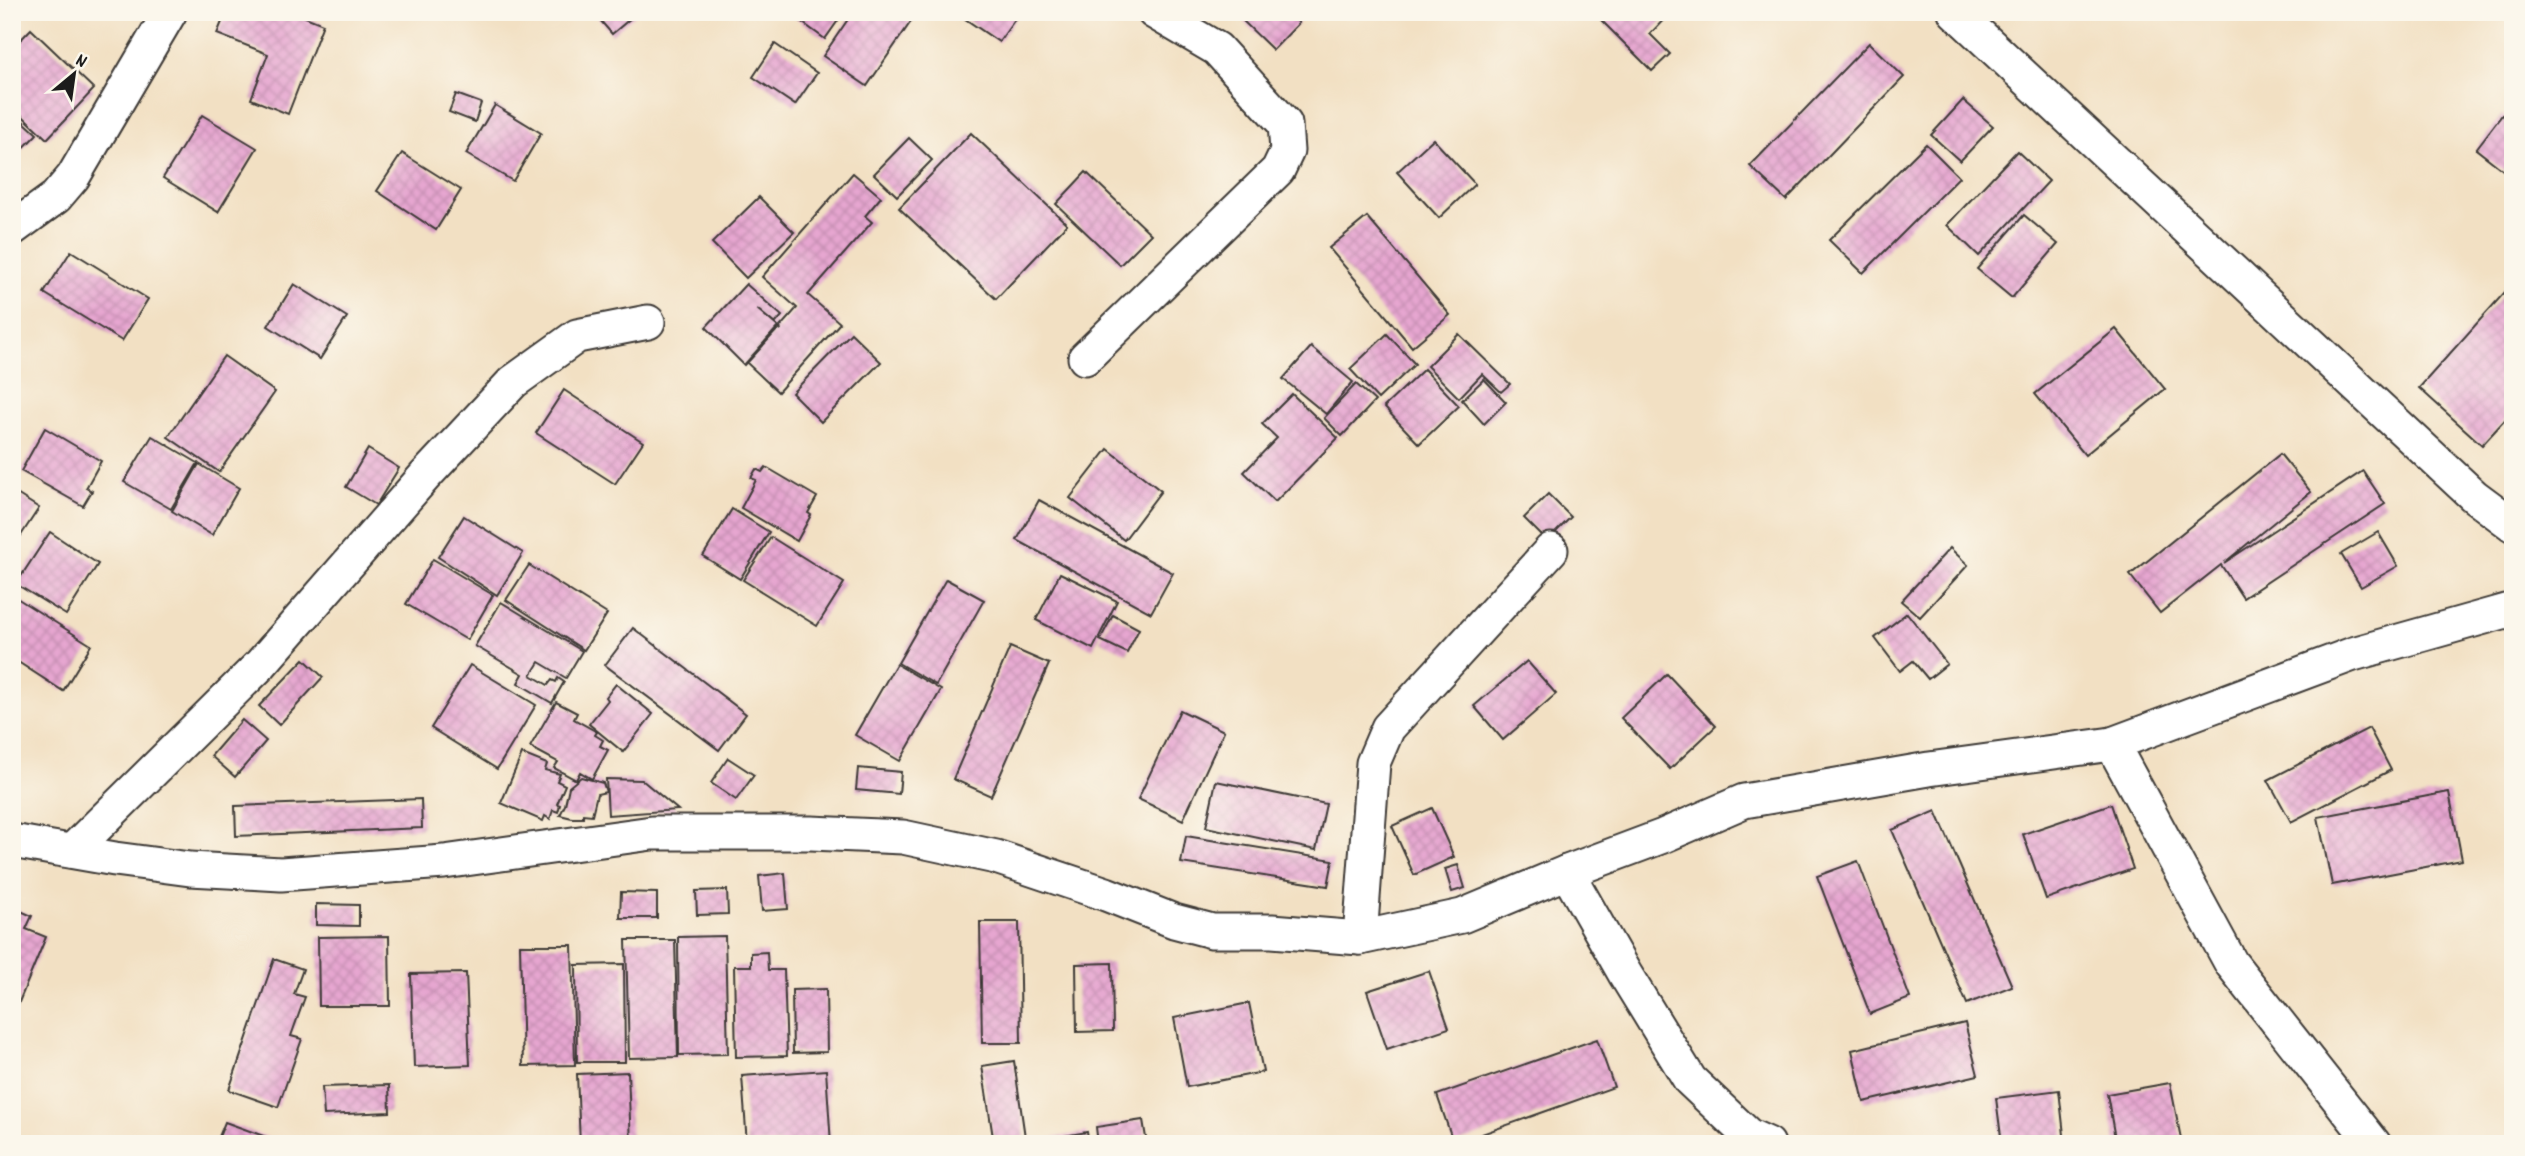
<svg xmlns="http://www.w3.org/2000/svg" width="2525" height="1156" font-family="Dekko,sans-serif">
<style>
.building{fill:url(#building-cross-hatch)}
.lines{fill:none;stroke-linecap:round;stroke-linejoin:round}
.street-casing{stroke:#3c3935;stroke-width:37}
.street{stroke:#fff;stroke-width:33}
</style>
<defs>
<pattern id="building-cross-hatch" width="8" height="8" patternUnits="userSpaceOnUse" patternTransform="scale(1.75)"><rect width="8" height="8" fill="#e6a6d0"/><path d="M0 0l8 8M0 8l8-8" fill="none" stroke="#c58eb2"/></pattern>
</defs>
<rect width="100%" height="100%" fill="#fbf7ec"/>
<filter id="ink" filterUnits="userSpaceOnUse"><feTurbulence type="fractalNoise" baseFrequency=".0143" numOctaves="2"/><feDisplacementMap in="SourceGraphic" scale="14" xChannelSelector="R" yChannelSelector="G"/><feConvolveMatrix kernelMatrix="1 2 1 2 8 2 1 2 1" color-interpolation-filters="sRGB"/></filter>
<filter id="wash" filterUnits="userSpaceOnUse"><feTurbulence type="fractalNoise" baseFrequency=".00686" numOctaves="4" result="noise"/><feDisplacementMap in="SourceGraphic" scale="28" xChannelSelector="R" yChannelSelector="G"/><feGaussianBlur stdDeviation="1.57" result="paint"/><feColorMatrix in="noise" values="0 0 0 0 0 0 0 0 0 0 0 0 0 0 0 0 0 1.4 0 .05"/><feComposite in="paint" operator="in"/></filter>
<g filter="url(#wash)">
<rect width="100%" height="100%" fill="#f2e0c3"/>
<g id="blocks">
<g class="building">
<polygon points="226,12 293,12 323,24 288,114 251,99 268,54 217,34"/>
<polygon points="593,12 638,12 612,34"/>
<polygon points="788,12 844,12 825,39"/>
<polygon points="853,12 906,12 914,17 867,86 823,56"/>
<polygon points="955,12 1020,12 999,42"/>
<polygon points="1249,12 1288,12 1299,23 1273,50 1242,20"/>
<polygon points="1593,12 1671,12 1650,34 1670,54 1652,71"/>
<polygon points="31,29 94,89 47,139 12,106 12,49"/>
<polygon points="1869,43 1904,77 1786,200 1750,166"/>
<polygon points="775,44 817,73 795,105 753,77"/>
<polygon points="456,94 481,103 475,122 449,112"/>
<polygon points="1963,100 1993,126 1960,161 1931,135"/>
<polygon points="495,105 541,133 513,181 466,154"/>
<polygon points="12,111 37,134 12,160"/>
<polygon points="202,115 257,148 218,212 163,178"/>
<polygon points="2502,115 2513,123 2513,178 2476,149"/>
<polygon points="971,133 1067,224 996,299 899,208"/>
<polygon points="909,138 932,160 897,196 874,174"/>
<polygon points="1433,139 1475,184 1439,218 1397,172"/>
<polygon points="1926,144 1959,177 1863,273 1829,240"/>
<polygon points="2017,151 2049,181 1979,256 1947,225"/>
<polygon points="402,153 461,190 436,230 377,191"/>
<polygon points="1086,172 1151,234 1120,265 1056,204"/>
<polygon points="853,173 881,197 865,216 872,222 808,295 840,323 778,392 747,363 779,328 781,330 780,327 797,308 762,277"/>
<polygon points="759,197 794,232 746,278 712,243"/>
<polygon points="2024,215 2058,244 2012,298 1977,269"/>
<polygon points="1367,217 1450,315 1412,347 1329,248"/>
<polygon points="71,251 148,299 122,341 44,293"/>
<polygon points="2513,283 2513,411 2482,445 2419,388"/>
<polygon points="294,284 347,317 320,359 268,326"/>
<polygon points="746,284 782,316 775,324 757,309 778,327 744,365 706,327"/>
<polygon points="2116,329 2165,389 2085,455 2035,394"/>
<polygon points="851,333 881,362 821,422 792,393"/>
<polygon points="1387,334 1415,364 1378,399 1350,369"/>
<polygon points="1459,334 1510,384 1501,392 1482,374 1459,398 1427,366"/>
<polygon points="1311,347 1353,382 1326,414 1283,379"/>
<polygon points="224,356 275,392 219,472 168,437"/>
<polygon points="1424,369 1459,406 1419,444 1384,407"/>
<polygon points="1484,379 1506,402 1484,424 1462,400"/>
<polygon points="1356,384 1375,401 1342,436 1324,418"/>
<polygon points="564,390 643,442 615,484 536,433"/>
<polygon points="1292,394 1338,438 1275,502 1244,472 1277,438 1262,424"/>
<polygon points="45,428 101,461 86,488 92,491 83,506 21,471"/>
<polygon points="152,436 198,463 171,509 124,482"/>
<polygon points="368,449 399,468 376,505 346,487"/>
<polygon points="1108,449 1161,491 1124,540 1070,498"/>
<polygon points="2280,454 2311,492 2224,563 2363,471 2385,504 2243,598 2221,565 2160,613 2130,575"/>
<polygon points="199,464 239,488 212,535 172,511"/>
<polygon points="766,467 817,497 808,513 811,515 797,541 741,508 756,480 751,478 756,469 762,472"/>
<polygon points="12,491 39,508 12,549"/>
<polygon points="1548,494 1571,517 1547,541 1524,518"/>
<polygon points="1039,500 1173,573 1151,613 1017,540"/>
<polygon points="732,509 769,532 740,579 703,556"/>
<polygon points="464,516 523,553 497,595 438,557"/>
<polygon points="50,532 98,564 66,615 16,584"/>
<polygon points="2378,532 2398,566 2361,587 2341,554"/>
<polygon points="771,537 844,583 817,626 743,580"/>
<polygon points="1950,548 1968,565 1920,617 1901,601"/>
<polygon points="433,559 493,595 467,640 406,604"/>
<polygon points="529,565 607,614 584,650 506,600"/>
<polygon points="1060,573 1117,601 1093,649 1036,620"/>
<polygon points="946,579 984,600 936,685 898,663"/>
<polygon points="12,595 91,645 63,691 12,658"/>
<polygon points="501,602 582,651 566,678 539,662 531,675 548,685 552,680 556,682 558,678 564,682 552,703 518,683 523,674 475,646"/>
<polygon points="1907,613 1947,664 1928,679 1913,661 1900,671 1875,638"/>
<polygon points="1113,615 1139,629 1127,653 1100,640"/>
<polygon points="633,628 746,714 719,750 605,665"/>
<polygon points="1010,647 1049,664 991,796 953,779"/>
<polygon points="304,659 323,677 279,725 259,706"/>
<polygon points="1527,661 1556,694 1503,740 1474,706"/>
<polygon points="896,664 941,690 900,761 855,735"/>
<polygon points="470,665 536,705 497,769 431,728"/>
<polygon points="1667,674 1716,726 1670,769 1621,718"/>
<polygon points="616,684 653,714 623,752 589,724 608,700 606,697"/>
<polygon points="556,702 577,713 574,719 597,732 595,735 603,740 600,746 608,750 592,779 580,772 576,780 554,768 558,762 530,747"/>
<polygon points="1180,710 1224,731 1183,820 1138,799"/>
<polygon points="242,720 266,741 235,777 211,756"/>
<polygon points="2369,728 2391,770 2291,822 2268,780"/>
<polygon points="522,754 547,764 545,770 560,774 557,781 565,785 557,804 560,805 558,812 553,810 550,819 545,816 543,821 501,803"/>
<polygon points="728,758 754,775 736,800 711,783"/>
<polygon points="858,768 901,772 899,794 856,790"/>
<polygon points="581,777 603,783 606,792 597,794 592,815 583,814 583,818 572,818 560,815 565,805 569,787"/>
<polygon points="606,779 642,780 678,810 608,815"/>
<polygon points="1216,781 1326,804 1316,850 1206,827"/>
<polygon points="2449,792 2462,860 2332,885 2318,817"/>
<polygon points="421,799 422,828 236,836 235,806"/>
<polygon points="2111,804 2133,869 2046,899 2023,834"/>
<polygon points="1432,808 1454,857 1414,875 1392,826"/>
<polygon points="1936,811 2012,986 1967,1004 1892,830"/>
<polygon points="1186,836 1333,860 1328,886 1181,863"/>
<polygon points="1858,861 1910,998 1870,1014 1817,876"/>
<polygon points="1458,865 1465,888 1452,892 1445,869"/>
<polygon points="785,873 788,909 762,911 759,876"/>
<polygon points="727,890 728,914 697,915 696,891"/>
<polygon points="621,892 657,893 657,918 620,918"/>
<polygon points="316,904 359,905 359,926 316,925"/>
<polygon points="12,907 32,916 26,929 46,937 12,1019"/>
<polygon points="980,922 1019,922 1021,1043 982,1043"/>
<polygon points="389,936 390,1006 319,1006 318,937"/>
<polygon points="725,936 728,1054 679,1055 678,937"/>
<polygon points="626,940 675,940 678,1057 629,1058"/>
<polygon points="520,945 572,945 575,1065 523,1066"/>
<polygon points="767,952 768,970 784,970 787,1056 736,1057 734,966 751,966 751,953"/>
<polygon points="274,959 303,969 294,994 305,997 291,1036 302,1039 278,1107 229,1090"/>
<polygon points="1112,963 1113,1031 1077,1032 1076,964"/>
<polygon points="624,964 625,1062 577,1062 576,965"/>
<polygon points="1429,971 1449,1028 1387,1049 1367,991"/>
<polygon points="466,973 470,1065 414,1067 411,974"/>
<polygon points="826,989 827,1052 793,1053 792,990"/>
<polygon points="1249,1003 1263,1072 1187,1087 1174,1018"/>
<polygon points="1965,1023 1978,1075 1864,1102 1852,1050"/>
<polygon points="1597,1039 1614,1087 1454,1144 1437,1095"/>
<polygon points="1014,1061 1026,1144 994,1144 982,1066"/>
<polygon points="826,1070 831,1144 747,1144 742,1076"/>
<polygon points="628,1072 631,1144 580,1144 577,1074"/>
<polygon points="2170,1083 2182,1144 2116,1144 2107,1094"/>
<polygon points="389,1085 390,1112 324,1115 322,1087"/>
<polygon points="2059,1090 2065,1144 2002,1144 1996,1098"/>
<polygon points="1143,1120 1147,1144 1098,1144 1096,1127"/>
<polygon points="225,1122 283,1143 283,1144 216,1144"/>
<polygon points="1087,1132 1089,1144 1043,1144 1042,1140"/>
</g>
</g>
</g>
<g filter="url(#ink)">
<use href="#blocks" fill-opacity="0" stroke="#3c3935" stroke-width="2"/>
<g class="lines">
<defs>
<g id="street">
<polyline points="1955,12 2474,496 2513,525"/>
<polyline points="12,229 56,197 73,177 170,12"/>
<polyline points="1085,358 1278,170 1287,151 1285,124 1217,49 1154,12"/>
<polyline points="2112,744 2231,963 2374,1144"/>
<polyline points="12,841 115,859 190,869 281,874 444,862 652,833 811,833 903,837 996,857 1106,894 1174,921 1212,931 1272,931 1360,938 1462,916 1567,872 1663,836 1744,801 1929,769 2112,744 2353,654 2513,609"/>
<polyline points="72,851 260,665 425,476 513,382 577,336 648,322"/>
<polyline points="1567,872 1625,974 1690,1080 1748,1135 1768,1144"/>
<polyline points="1360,938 1373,763 1388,728 1551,550"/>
</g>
</defs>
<use href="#street" class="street-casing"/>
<use href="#street" class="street"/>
</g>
</g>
<rect width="2525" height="1156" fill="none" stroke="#fbf7ec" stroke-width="42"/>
<g transform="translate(74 74) rotate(29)" stroke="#fbf7ec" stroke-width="5" paint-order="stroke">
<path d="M0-5L12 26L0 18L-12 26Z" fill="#1c1c1c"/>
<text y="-10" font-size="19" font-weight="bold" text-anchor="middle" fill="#1c1c1c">N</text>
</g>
</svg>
